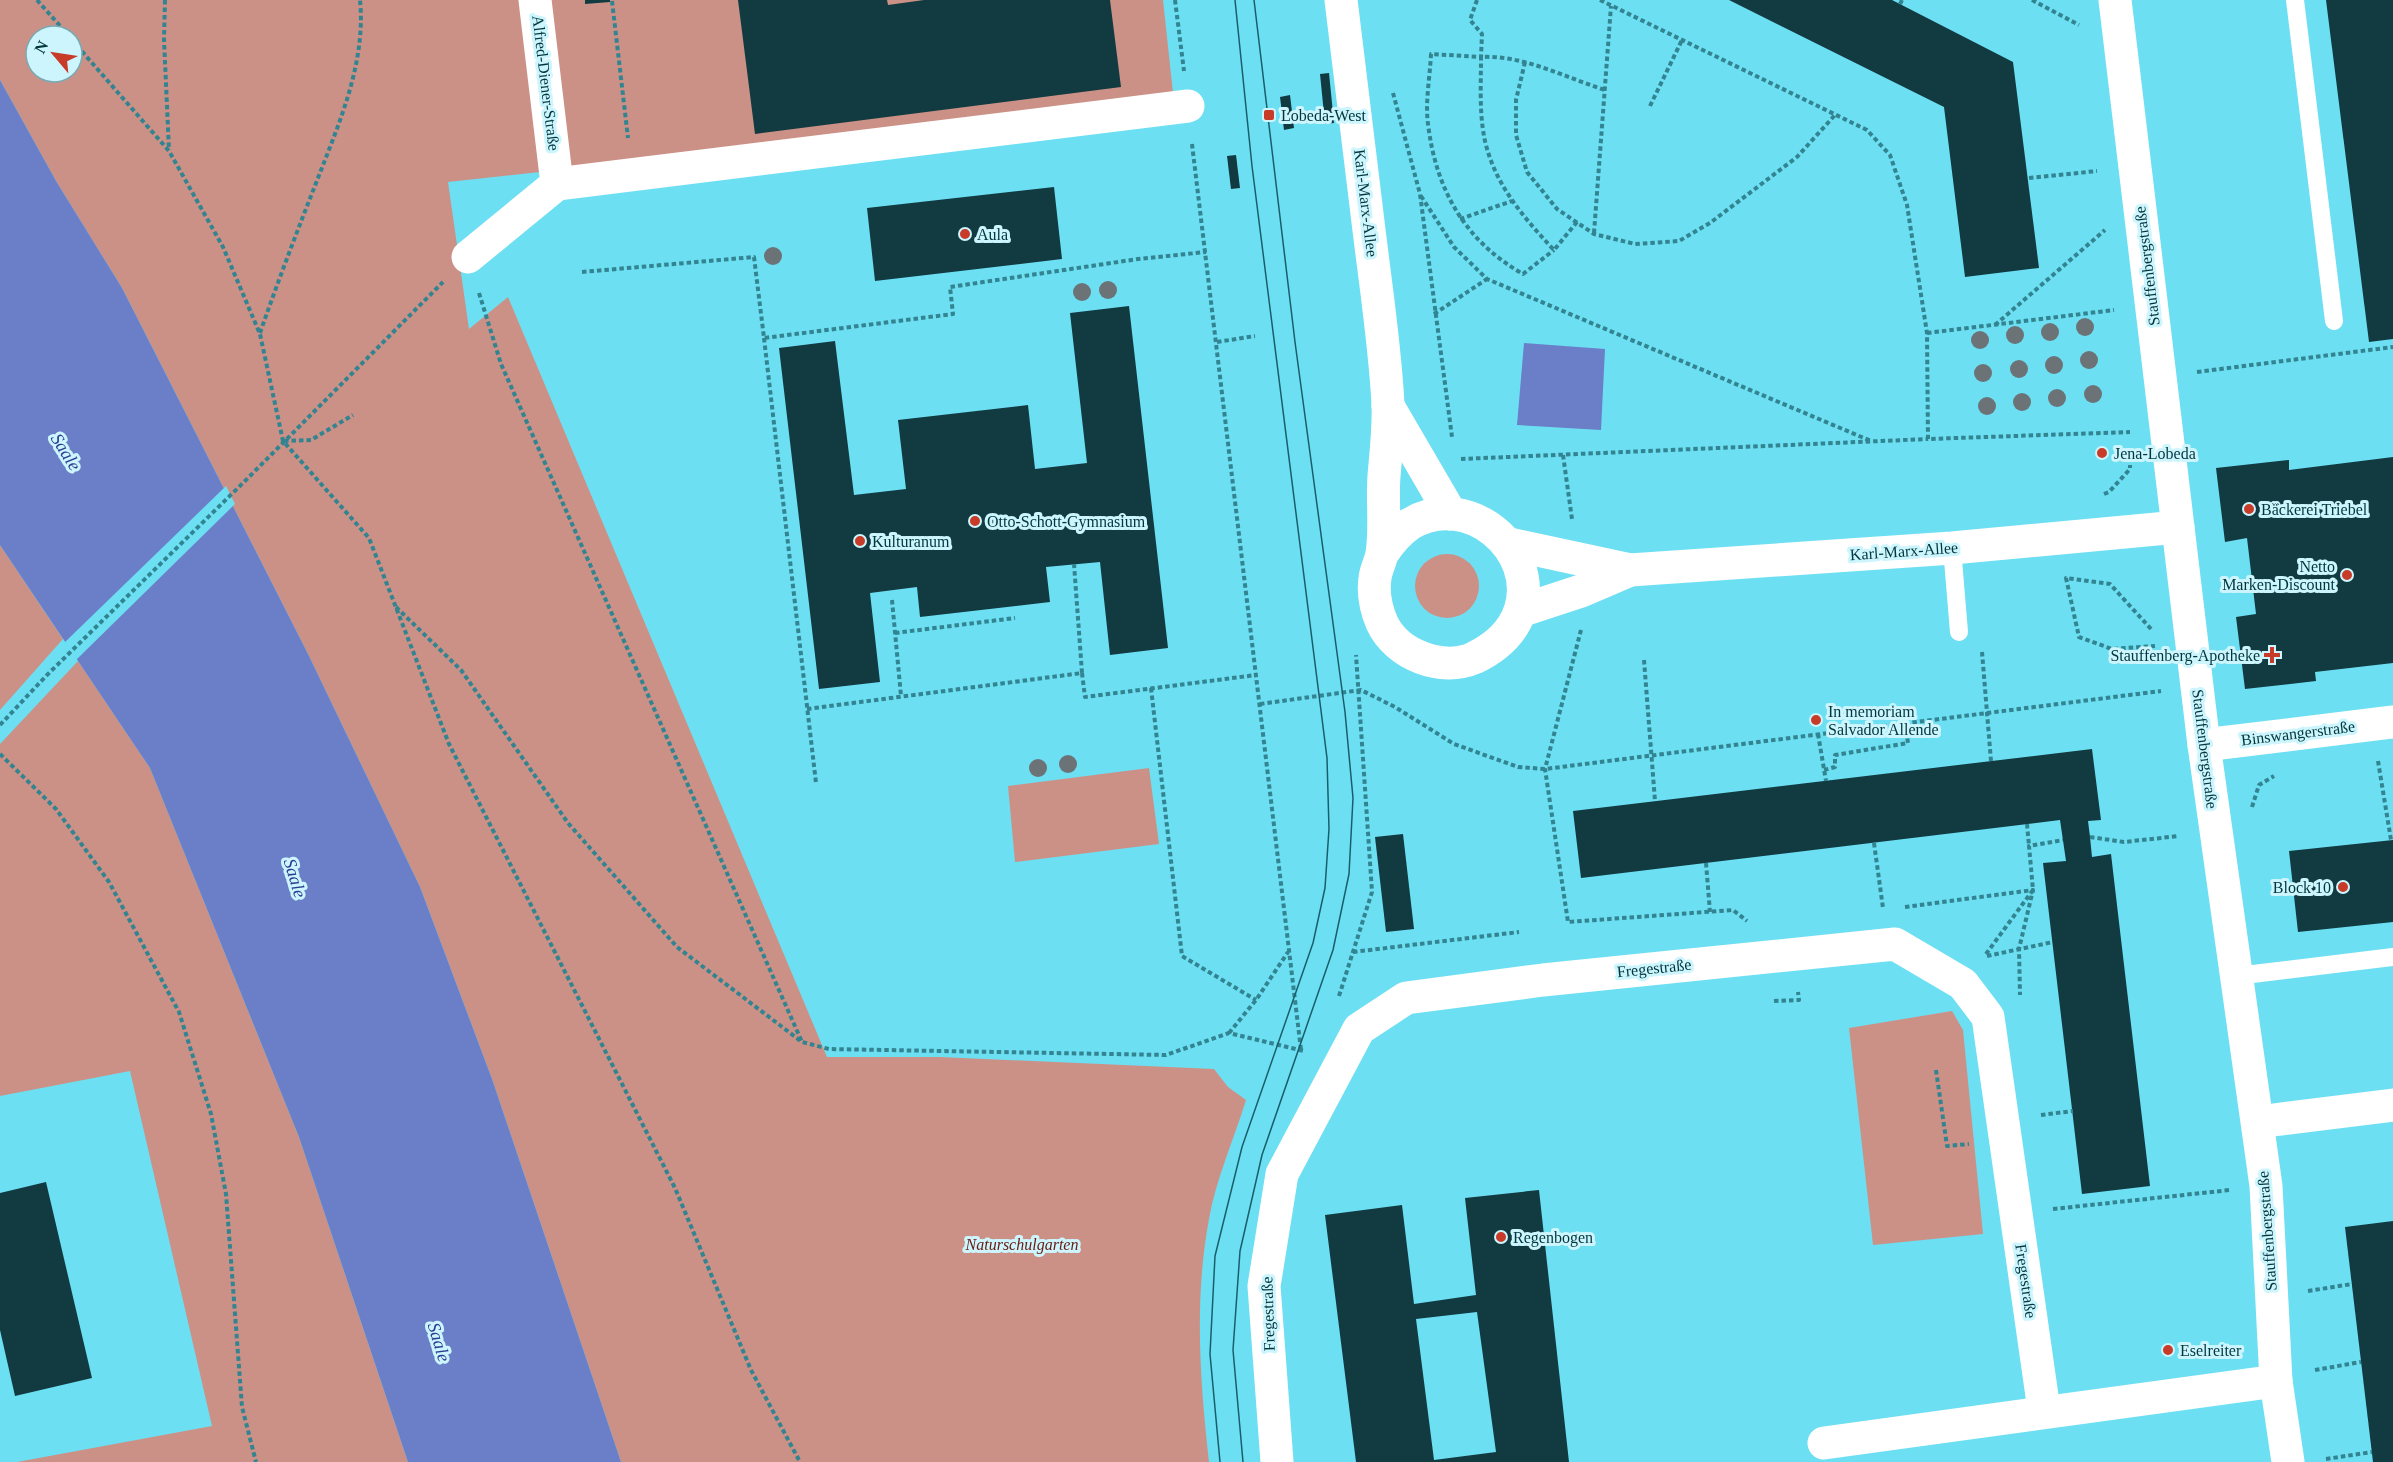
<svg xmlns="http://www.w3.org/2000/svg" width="2393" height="1462" font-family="'Times New Roman',serif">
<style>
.green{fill:#cc9186;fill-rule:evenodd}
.water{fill:#6a7fc8}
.pier{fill:#6ddff3}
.building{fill:#113a41;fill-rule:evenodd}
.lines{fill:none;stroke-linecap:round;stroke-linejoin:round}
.path{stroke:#328491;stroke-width:4;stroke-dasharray:4.5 3;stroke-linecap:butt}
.lane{stroke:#fff;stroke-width:18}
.street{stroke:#fff;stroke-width:33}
.tram{stroke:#1a5e69;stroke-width:1.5}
.tree{fill:#6c7376}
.poi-dot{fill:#c73b28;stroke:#cdf5fd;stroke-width:2}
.labels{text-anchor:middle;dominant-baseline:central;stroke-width:6;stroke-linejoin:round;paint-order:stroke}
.street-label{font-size:16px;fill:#00363e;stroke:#cdf5fd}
.poi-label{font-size:16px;fill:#00363e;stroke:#cdf5fd;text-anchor:start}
.park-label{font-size:16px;font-style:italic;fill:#6b1a10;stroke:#cdf5fd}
.water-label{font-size:18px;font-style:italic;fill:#2c3b92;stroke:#cdf5fd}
</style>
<rect width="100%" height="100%" fill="#6ddff3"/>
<g class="green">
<path d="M 0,0 L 1163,0 L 1174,102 L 448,182 L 469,329 L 508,297 L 827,1057 L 940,1057 L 1214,1069 L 1228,1087 L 1246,1100 C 1234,1139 1216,1179 1209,1219 C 1194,1300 1200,1380 1209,1462 L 621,1462 L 492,1079 L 420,887 L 308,654 L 122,288 L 56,181 L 0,80 ZM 36,36 L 72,36 L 72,72 L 36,72 Z"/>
<polygon points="0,545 63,639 0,710"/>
<circle cx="1447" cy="586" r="32"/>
<polygon points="78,661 150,768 299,1137 408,1462 17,1462 212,1426 130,1071 0,1096 0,744"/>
<polygon points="1149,768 1159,844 1015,862 1008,786"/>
<polygon points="1952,1011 1963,1030 1983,1234 1873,1245 1849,1028"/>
</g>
<g class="water">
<polygon points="0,80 56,181 122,288 308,654 420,887 492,1079 621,1462 408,1462 299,1137 150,768 0,545"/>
<polygon points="1524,343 1605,349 1601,430 1517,425"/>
</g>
<polygon class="pier" points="226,486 235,504 75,661 63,644"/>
<g class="building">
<polygon points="585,0 610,0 610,2 585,4"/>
<polygon points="738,0 887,0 888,5 924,0 1110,0 1121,87 755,134"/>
<polygon points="1729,0 1892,0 2013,62 2039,268 1965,277 1944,107"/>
<polygon points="2326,0 2393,0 2393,339 2369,342"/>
<polygon points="1329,73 1334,123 1325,124 1320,74"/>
<polygon points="1290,95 1294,128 1284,130 1280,97"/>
<polygon points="1236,155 1240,188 1231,189 1227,156"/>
<polygon points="1054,187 1062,259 875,281 867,208"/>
<polygon points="1129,306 1168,648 1110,655 1100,562 1046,567 1050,602 920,617 917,587 870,593 880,682 819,689 779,348 835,341 854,495 906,489 898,420 1028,405 1035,469 1087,463 1070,313"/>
<polygon points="2393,457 2393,663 2315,672 2316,681 2245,689 2236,617 2256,614 2247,538 2225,542 2216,468 2289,460 2289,470"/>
<polygon points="2092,749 2101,820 2088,821 2090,837 2092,857 2111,854 2150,1186 2082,1194 2043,863 2066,861 2060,820 1581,878 1573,811"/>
<polygon points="1403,834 1414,929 1386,932 1375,837"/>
<polygon points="2393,840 2393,922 2298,932 2289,851"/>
<polygon points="46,1182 92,1378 15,1396 0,1330 0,1193"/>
<path d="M 1539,1190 L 1569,1462 L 1356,1462 L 1325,1215 L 1402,1205 L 1414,1304 L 1476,1295 L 1465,1198 ZM 1477,1312 L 1496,1452 L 1434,1460 L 1416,1319 Z"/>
<polygon points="2393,1221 2393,1462 2373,1462 2345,1227"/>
</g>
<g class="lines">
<g class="path">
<polyline points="37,0 69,36"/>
<polyline points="165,0 164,40 169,150"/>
<polyline points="1175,0 1184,71"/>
<path d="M 1477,0 L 1470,20 L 1482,34 L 1481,57 L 1431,54 C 1430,77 1425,102 1428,124 C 1436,190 1465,241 1523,274 L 1554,250"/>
<polyline points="1600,0 1867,130 1890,155 1907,205 1927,333 1928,439 2130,432"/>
<polyline points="2032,0 2079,25"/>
<polyline points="612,1 628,138"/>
<polyline points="1900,4 1902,0"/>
<polyline points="72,40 169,151 223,247 260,334 283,441 369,538 449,744 675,1188 751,1370 800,1462"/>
<polyline points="1525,62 1516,100 1516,135 1527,172 1557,209 1594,234 1635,244 1679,241 1710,223 1797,157 1835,115"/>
<polyline points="1393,93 1420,194 1452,437"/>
<polyline points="1650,106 1682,40"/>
<polyline points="1192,144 1301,1050"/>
<polyline points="2029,178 2097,171"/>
<polyline points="1421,196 1454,247 1487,279 1871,441"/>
<polyline points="1460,219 1512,201"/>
<path d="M 1577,222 L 1554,250 C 1524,218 1495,185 1485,141 C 1479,114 1481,84 1481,57 C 1524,55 1564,77 1605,90"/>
<polyline points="1594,233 1611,6"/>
<polyline points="582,272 754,257 764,338 953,314 950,287 1138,259 1206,252"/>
<polyline points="479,293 501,364 802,1042"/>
<polyline points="1434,314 1487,279"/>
<polyline points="1995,325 2105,230"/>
<path d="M 260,333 C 278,281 298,229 318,178 C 340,121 366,62 360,0"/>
<polyline points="1927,333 2114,310"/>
<polyline points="764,338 816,783"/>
<polyline points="1217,342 1255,336"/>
<polyline points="2197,372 2393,347"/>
<polyline points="284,441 311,440 353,415"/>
<polyline points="1563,455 1572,519"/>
<polyline points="1461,459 1928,439"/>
<polyline points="2104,494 2109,492 2130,469 2130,465"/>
<polyline points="892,600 901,696"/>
<polyline points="396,607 461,670 568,823 677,947 802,1042 829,1049 1166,1055 1229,1033 1304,1051"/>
<polyline points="2151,629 2110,584 2066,578 2079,637 2112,649 2155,646"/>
<polyline points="1581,630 1545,769 1568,922 1733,910 1747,921"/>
<polyline points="895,633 1015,618"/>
<polyline points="1982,652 1991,761"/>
<polyline points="1644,660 1655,801"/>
<polyline points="1082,673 1085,697 1256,675"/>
<polyline points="1151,688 1182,956 1256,1000"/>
<polyline points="1260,704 1361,690 1395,707 1454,744 1518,767 1545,769 2161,691"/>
<polyline points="807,709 1082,673 1074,564"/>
<polyline points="0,725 47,675 245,481 443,282"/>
<polyline points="1818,734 1826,781"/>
<polyline points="0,754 56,809 109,882 179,1012 211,1114 226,1194 242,1407 256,1462"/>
<polyline points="2378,761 2391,840"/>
<polyline points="1824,770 1835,767 1835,755 1908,743 1905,724"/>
<polyline points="2252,807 2259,785 2274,776"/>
<polyline points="2027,824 2029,846"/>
<polyline points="2090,837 2124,842 2179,836"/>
<polyline points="1874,843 1883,908"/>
<polyline points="1706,863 1710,912"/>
<polyline points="1905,907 2033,890 2019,949 2020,995"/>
<polyline points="1353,952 1519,932"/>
<polyline points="1986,954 2033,890 2029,846 2063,840"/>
<polyline points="1987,956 2053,942"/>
<polyline points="1339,996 1372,892 1356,655"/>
<polyline points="1774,1001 1799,1000 1798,992"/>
<polyline points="1229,1033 1256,1000 1288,952"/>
<polyline points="1936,1070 1947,1146 1969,1144"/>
<polyline points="2041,1115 2073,1111"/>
<polyline points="2053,1209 2230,1190"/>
<polyline points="2308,1291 2352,1284"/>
<polyline points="2315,1370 2361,1362"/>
<polyline points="2326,1459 2372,1452"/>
</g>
<g class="lane">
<polyline points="2295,0 2334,321"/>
<polyline points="1952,548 1959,632"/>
<polyline points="2236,976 2393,957"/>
</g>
<g class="street">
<path d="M 1341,0 C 1350,77 1360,153 1369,230 C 1376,288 1385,346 1388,404 C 1389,427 1386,452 1384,476 C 1382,501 1386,528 1382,553 C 1381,561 1376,569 1375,578 C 1373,592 1376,609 1382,623 C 1397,655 1442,672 1474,658 C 1495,648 1512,634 1520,611 C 1540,549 1467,489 1410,524 C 1398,532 1390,542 1382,554"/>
<polyline points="2115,0 2204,745 2266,1186 2276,1381 2288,1462"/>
<polyline points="557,184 1188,106"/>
<polyline points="468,257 557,184 535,0"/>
<polyline points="1388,406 1451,514"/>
<polyline points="1509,544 1630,570 1952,548 2178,527"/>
<polyline points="1520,611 1581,591 1630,570"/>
<polyline points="2204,745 2393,722"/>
<polyline points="2258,1122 2393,1105"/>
<polyline points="1824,1443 2276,1381"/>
<polyline points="1277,1462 1264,1286 1282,1174 1359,1029 1406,998 1543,980 1895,944 1963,984 1988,1017 2044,1410"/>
</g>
<g class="tram">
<polyline points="1220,1462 1210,1354 1215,1256 1242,1147 1313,943 1325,888 1329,829 1327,758 1252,166 1235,0"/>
<polyline points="1243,1462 1233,1350 1240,1251 1262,1155 1333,950 1349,874 1353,798 1345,712 1295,342 1254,0"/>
</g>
</g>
<g class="tree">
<circle cx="773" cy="256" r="9"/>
<circle cx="1108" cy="290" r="9"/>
<circle cx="1082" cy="292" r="9"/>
<circle cx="2085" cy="327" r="9"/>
<circle cx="2050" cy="332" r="9"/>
<circle cx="2015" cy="335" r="9"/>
<circle cx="1980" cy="340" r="9"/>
<circle cx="2089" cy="360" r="9"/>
<circle cx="2054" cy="365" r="9"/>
<circle cx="2019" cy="369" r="9"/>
<circle cx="1983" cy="373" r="9"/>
<circle cx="2093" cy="394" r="9"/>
<circle cx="2057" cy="398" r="9"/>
<circle cx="2022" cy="402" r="9"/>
<circle cx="1987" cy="406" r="9"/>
<circle cx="1068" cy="764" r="9"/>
<circle cx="1038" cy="768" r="9"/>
</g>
<g class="poi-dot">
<rect x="1263" y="109" width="12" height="12" rx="3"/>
<circle cx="965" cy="234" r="6"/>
<circle cx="2102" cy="453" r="6"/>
<circle cx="2249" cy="509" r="6"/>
<circle cx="975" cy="521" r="6"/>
<circle cx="860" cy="541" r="6"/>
<circle cx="2347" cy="575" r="6"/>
<path d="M2269 646h6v6h6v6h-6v6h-6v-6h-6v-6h6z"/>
<circle cx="1816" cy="720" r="6"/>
<circle cx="2343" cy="887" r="6"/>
<circle cx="1501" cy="1237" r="6"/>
<circle cx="2168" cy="1350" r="6"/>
</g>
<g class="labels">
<g class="street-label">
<text transform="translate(546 83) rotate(83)">Alfred-Diener-Straße</text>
<text transform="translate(1366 203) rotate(83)">Karl-Marx-Allee</text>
<text transform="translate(2147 266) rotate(-97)">Stauffenbergstraße</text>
<text transform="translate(1904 551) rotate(-4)">Karl-Marx-Allee</text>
<text transform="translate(2298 733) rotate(-7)">Binswangerstraße</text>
<text transform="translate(2205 749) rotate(83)">Stauffenbergstraße</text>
<text transform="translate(1654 968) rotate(-6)">Fregestraße</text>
<text transform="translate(2267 1231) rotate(-94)">Stauffenbergstraße</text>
<text transform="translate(2026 1281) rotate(82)">Fregestraße</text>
<text transform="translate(1268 1314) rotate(-92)">Fregestraße</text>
</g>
<g class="poi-label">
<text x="1281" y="115">Lobeda-West</text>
<text x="977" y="234">Aula</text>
<text x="2114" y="453">Jena-Lobeda</text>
<text x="2261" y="509">Bäckerei Triebel</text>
<text x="987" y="521">Otto-Schott-Gymnasium</text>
<text x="872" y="541">Kulturanum</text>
<text x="2335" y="566" text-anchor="end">Netto<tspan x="2335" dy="18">Marken-Discount</tspan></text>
<text x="2260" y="655" text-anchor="end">Stauffenberg-Apotheke</text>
<text x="1828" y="711">In memoriam<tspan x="1828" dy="18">Salvador Allende</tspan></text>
<text x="2331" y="887" text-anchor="end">Block 10</text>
<text x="1513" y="1237">Regenbogen</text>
<text x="2180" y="1350">Eselreiter</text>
</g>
<g class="park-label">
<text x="1022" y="1244">Naturschulgarten</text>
</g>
<g class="water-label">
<text transform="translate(66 452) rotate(58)">Saale</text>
<text transform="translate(295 878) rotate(73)">Saale</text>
<text transform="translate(439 1342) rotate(73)">Saale</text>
</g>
</g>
<g transform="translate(54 54) rotate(299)"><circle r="28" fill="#cdf5fd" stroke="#7ba9b1" stroke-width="1.5"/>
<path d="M0-4.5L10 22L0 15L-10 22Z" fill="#c73b28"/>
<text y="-9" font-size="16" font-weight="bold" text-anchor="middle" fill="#00363e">N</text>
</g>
</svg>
